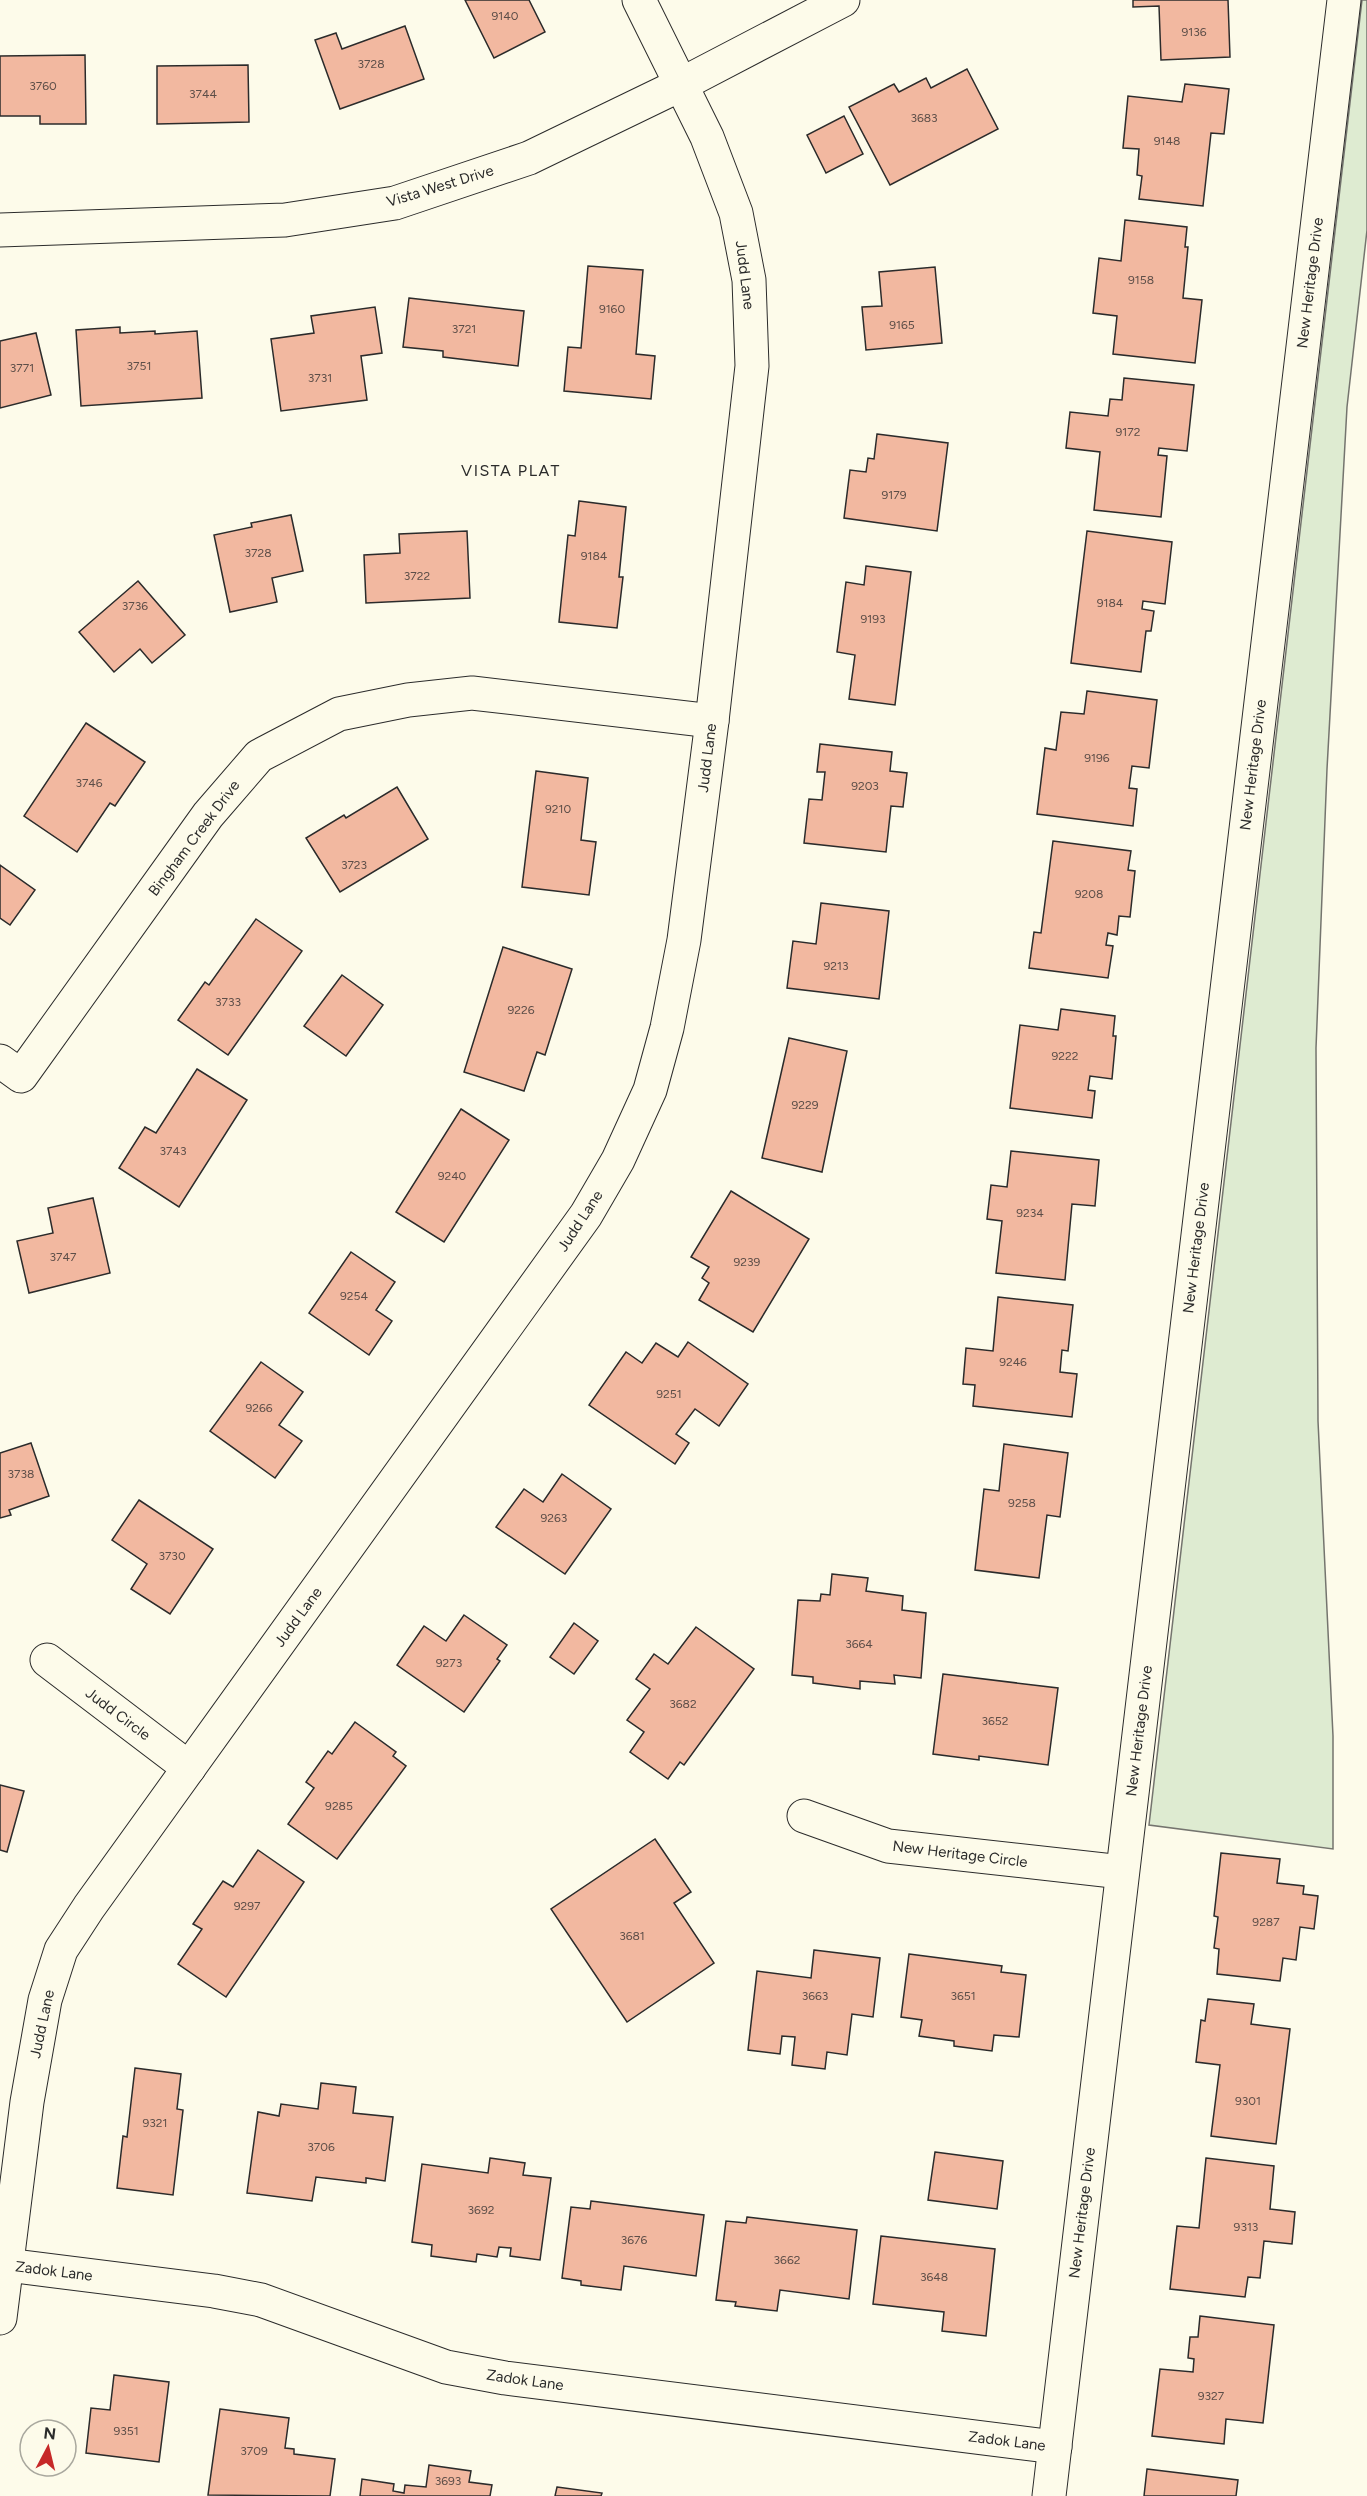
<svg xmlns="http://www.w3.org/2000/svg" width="1367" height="2496" font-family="Figtree,sans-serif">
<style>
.green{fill:#deebd1;stroke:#74746e;stroke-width:1.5}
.building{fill:#f2b8a0;stroke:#2b2b2b;stroke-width:1.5}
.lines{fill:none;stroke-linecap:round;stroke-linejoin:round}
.minor-casing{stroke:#2b2b2b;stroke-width:35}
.minor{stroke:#fdfbea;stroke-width:33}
.labels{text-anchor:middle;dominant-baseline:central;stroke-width:4.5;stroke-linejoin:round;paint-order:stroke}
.number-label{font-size:12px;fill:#5d4e48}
.street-label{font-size:15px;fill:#2b2b2b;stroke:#fdfbea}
.neighbourhood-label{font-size:16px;letter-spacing:1.5px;fill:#2b2b2b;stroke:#fdfbea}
</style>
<rect width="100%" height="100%" fill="#fdfbea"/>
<polygon class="green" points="1362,0 1367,0 1367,230 1347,407 1327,769 1316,1048 1318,1421 1333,1736 1333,1849 1149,1825"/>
<g class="building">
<polygon points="465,0 529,0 545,32 494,58"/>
<polygon points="1133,0 1228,0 1230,57 1161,60 1159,6 1133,7"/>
<polygon points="405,26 424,79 340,109 315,40 336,33 342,49"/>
<polygon points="85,55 86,124 40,124 40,116 0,116 0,56"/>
<polygon points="248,65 249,122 157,124 157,66"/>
<polygon points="967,69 998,129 890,185 849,107 894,84 899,92 926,78 931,88"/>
<polygon points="1185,84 1229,89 1224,134 1211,133 1203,206 1139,199 1142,176 1137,175 1139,149 1123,148 1128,96 1182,102"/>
<polygon points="844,116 863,154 826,173 807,135"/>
<polygon points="1125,220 1187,227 1185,247 1188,247 1183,298 1202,300 1195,363 1113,354 1117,316 1093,313 1099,258 1121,261"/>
<polygon points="588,266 643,270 636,354 655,356 651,399 564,391 568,347 581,348"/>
<polygon points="935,267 942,343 866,350 862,307 882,306 879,272"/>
<polygon points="409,298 524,311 518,366 443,357 443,351 403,347"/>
<polygon points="375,307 382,353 361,356 367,400 281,411 271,339 314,333 311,316"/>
<polygon points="120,327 120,333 155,331 155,334 197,331 202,398 81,406 76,330"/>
<polygon points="36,333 51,395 0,408 0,341"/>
<polygon points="1124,378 1194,385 1187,451 1159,448 1158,455 1167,456 1161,517 1094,510 1100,452 1066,448 1070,412 1108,416 1110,399 1122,400"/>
<polygon points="877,434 948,443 937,531 844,518 850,470 866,472 868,458 874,459"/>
<polygon points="579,501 626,507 619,577 623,577 617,628 559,622 568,535 575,536"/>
<polygon points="291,515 303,571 272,578 277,602 230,612 214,535 252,527 251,523"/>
<polygon points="467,531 470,598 366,603 364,555 400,553 399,534"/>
<polygon points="1087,531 1172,542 1165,604 1143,601 1142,609 1154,611 1151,631 1146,631 1141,672 1071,663"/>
<polygon points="866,566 911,572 895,705 849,699 855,655 837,652 846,582 864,585"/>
<polygon points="138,581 185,635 152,663 140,649 114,672 79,632"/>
<polygon points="1087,691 1157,700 1149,768 1132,766 1129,788 1137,789 1133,826 1037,814 1045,748 1056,750 1061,712 1084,714"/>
<polygon points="86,723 145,762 115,806 110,803 77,852 24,816"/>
<polygon points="820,744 892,752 890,771 907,773 903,807 891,806 886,852 804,843 809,799 822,800 825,772 817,772"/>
<polygon points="536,771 588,778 581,840 596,842 589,895 522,887"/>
<polygon points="397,787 428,839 340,892 306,838 344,815 346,818"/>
<polygon points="1053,841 1131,851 1128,870 1135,871 1130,917 1119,916 1117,935 1108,933 1106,945 1113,946 1108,978 1029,968 1034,932 1041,933"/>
<polygon points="0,865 35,890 10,925 0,918"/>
<polygon points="821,903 889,911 879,999 787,988 793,941 816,944"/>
<polygon points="256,919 302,951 228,1055 178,1020 205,982 209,985"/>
<polygon points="503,947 572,969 545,1055 537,1052 524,1091 464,1072"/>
<polygon points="342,975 383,1005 346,1056 304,1026"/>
<polygon points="1061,1009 1115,1016 1113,1036 1116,1036 1112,1079 1090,1076 1088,1090 1095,1091 1092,1118 1010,1108 1020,1025 1058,1030"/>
<polygon points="789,1038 847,1051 822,1172 762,1158"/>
<polygon points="197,1069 247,1100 179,1207 119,1168 145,1127 156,1133"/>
<polygon points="461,1109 509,1140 444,1242 396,1212"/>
<polygon points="1011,1151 1099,1160 1095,1206 1072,1204 1065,1280 996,1273 1002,1221 987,1219 991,1185 1007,1187"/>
<polygon points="731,1191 809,1239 753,1332 699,1300 709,1283 702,1278 709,1267 691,1257"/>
<polygon points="93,1198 110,1273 29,1293 17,1241 53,1233 48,1208"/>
<polygon points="351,1252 395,1282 376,1310 392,1321 369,1355 309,1313"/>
<polygon points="998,1297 1073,1305 1068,1351 1062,1350 1060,1372 1077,1374 1072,1417 973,1406 975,1385 963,1384 966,1348 993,1351"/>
<polygon points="688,1342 748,1384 719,1426 695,1409 676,1434 689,1443 675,1464 589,1405 626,1352 642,1363 656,1343 678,1357"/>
<polygon points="261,1362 303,1392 279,1425 302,1441 275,1478 210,1431"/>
<polygon points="31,1443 49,1496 9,1510 11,1515 0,1518 0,1453"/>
<polygon points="1004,1444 1068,1453 1060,1517 1047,1515 1039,1578 975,1570 984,1489 999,1491"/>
<polygon points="562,1474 611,1509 565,1574 496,1527 524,1489 543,1502"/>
<polygon points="139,1500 213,1549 170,1614 131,1589 147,1564 112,1540"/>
<polygon points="832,1574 868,1578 866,1591 903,1596 902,1610 926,1613 921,1678 894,1675 895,1684 860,1681 860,1689 813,1683 813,1677 792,1675 798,1600 820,1601 821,1594 830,1595"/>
<polygon points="464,1615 507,1645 497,1659 500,1661 464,1712 397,1665 424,1626 446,1641"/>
<polygon points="574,1623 598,1641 574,1674 550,1657"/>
<polygon points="696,1627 754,1669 684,1765 680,1762 668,1779 630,1752 644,1732 627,1720 650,1689 636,1679 654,1654 668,1664"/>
<polygon points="943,1674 1058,1688 1048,1765 979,1756 979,1760 933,1754"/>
<polygon points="355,1722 396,1752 393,1756 406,1766 337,1859 288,1824 314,1788 306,1782 328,1751 332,1754"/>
<polygon points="0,1785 24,1791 7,1852 0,1850"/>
<polygon points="655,1839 691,1892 674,1903 714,1963 627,2022 551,1909"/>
<polygon points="258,1850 304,1882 226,1997 178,1964 202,1929 193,1924 223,1881 233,1887"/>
<polygon points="1221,1853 1280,1859 1277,1883 1304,1886 1303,1894 1318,1896 1314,1929 1300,1927 1296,1960 1283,1958 1280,1981 1217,1974 1219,1949 1214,1948 1218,1917 1214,1916"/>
<polygon points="814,1950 880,1958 873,2017 852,2014 847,2055 827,2052 825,2069 792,2065 795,2037 782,2036 780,2054 748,2050 757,1971 811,1978"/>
<polygon points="909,1954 1002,1966 1001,1972 1026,1975 1019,2037 994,2035 992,2051 954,2046 954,2041 919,2036 922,2020 901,2017"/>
<polygon points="1208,1999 1254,2004 1251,2024 1290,2029 1276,2144 1211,2136 1220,2065 1196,2062 1201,2020 1205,2021"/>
<polygon points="135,2068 181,2074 177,2109 183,2110 173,2195 117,2188 123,2136 127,2137"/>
<polygon points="321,2083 356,2087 353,2113 393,2117 385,2181 366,2178 366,2183 316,2177 312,2201 247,2193 258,2112 279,2116 281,2104 318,2109"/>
<polygon points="935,2152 1003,2161 997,2209 928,2200"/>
<polygon points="490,2158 525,2163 523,2175 551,2178 540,2260 510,2256 511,2248 499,2247 497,2257 477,2254 476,2262 431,2256 432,2245 412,2242 422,2164 488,2173"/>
<polygon points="1206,2158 1274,2166 1270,2209 1295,2212 1292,2244 1264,2241 1260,2278 1248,2277 1245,2297 1170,2289 1177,2226 1199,2228"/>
<polygon points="591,2201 704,2215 696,2276 624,2266 621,2290 581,2285 581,2281 562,2278 571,2207 590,2209"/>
<polygon points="747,2217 857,2230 849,2299 780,2290 777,2311 735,2306 736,2302 716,2300 726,2221 746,2223"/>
<polygon points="881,2236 995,2249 986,2336 942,2331 944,2312 873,2304"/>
<polygon points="1200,2316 1274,2325 1263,2423 1226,2419 1224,2444 1152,2436 1160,2369 1193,2372 1194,2359 1188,2358 1190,2337 1198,2337"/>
<polygon points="114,2375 169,2382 159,2462 86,2453 91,2408 110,2410"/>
<polygon points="220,2409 289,2418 285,2448 294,2449 294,2454 335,2459 330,2496 208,2495"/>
<polygon points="429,2465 471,2471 469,2482 492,2485 490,2496 360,2496 362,2479 394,2484 393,2491 404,2493 405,2485 426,2487"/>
<polygon points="1147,2469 1238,2480 1236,2496 1144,2496"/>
<polygon points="557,2487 602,2493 601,2496 555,2496"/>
</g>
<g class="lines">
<defs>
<g id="minor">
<polyline points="0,230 285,220 395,203 529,158 682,84 843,0"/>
<polyline points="0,1061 21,1076 208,815 259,756 339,714 408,700 472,693 712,721"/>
<polyline points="47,1660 189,1768"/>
<polyline points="804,1816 888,1846 1122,1872"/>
<polyline points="7,2265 214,2291 261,2300 446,2367 505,2378 1055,2447"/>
<polyline points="0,2318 27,2102 45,2000 61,1950 89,1907 586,1215 618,1160 650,1090 667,1028 684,940 712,721 752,366 749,280 736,213 707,137 639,0"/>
<polyline points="1049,2496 1344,0"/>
</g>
</defs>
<use href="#minor" class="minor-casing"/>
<use href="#minor" class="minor"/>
</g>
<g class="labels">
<g class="number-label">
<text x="505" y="16">9140</text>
<text x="1194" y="32">9136</text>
<text x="371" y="64">3728</text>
<text x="43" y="86">3760</text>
<text x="203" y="94">3744</text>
<text x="924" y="118">3683</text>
<text x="1167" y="141">9148</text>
<text x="1141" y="280">9158</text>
<text x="612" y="309">9160</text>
<text x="902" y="325">9165</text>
<text x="464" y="329">3721</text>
<text x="139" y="366">3751</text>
<text x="22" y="368">3771</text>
<text x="320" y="378">3731</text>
<text x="1128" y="432">9172</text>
<text x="894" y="495">9179</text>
<text x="258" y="553">3728</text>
<text x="594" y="556">9184</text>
<text x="417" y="576">3722</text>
<text x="1110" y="603">9184</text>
<text x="135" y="606">3736</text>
<text x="873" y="619">9193</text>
<text x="1097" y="758">9196</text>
<text x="89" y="783">3746</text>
<text x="865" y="786">9203</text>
<text x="558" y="809">9210</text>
<text x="354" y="865">3723</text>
<text x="1089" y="894">9208</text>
<text x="836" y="966">9213</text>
<text x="228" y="1002">3733</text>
<text x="521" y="1010">9226</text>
<text x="1065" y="1056">9222</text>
<text x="805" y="1105">9229</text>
<text x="173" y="1151">3743</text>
<text x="452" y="1176">9240</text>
<text x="1030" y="1213">9234</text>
<text x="63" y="1257">3747</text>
<text x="747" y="1262">9239</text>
<text x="354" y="1296">9254</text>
<text x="1013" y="1362">9246</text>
<text x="669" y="1394">9251</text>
<text x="259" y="1408">9266</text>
<text x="21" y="1474">3738</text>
<text x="1022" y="1503">9258</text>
<text x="554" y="1518">9263</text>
<text x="172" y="1556">3730</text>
<text x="859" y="1644">3664</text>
<text x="449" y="1663">9273</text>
<text x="683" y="1704">3682</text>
<text x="995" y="1721">3652</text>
<text x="339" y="1806">9285</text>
<text x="247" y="1906">9297</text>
<text x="1266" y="1922">9287</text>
<text x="632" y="1936">3681</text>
<text x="815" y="1996">3663</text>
<text x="963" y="1996">3651</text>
<text x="1248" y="2101">9301</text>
<text x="155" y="2123">9321</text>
<text x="321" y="2147">3706</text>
<text x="481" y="2210">3692</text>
<text x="1246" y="2227">9313</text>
<text x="634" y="2240">3676</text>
<text x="787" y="2260">3662</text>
<text x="934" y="2277">3648</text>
<text x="1211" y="2396">9327</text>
<text x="126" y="2431">9351</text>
<text x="254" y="2451">3709</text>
<text x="448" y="2481">3693</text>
</g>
<g class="street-label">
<text transform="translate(440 186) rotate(-17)">Vista West Drive</text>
<text transform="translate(745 275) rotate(83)">Judd Lane</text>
<text transform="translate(1310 283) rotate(-83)">New Heritage Drive</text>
<text transform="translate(707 758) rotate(-83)">Judd Lane</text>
<text transform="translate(1253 765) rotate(-83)">New Heritage Drive</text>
<text transform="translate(194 838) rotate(-53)">Bingham Creek Drive</text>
<text transform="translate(580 1221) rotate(-57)">Judd Lane</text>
<text transform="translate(1196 1248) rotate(-83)">New Heritage Drive</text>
<text transform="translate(298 1617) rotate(-54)">Judd Lane</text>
<text transform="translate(118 1714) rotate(37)">Judd Circle</text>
<text transform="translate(1139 1731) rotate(-83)">New Heritage Drive</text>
<text transform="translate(960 1854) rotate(7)">New Heritage Circle</text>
<text transform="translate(42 2024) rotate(-78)">Judd Lane</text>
<text transform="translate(1082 2213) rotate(-83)">New Heritage Drive</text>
<text transform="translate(54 2271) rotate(7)">Zadok Lane</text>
<text transform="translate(525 2380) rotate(8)">Zadok Lane</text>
<text transform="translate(1007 2441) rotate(7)">Zadok Lane</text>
</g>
<g class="neighbourhood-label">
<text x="511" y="470">VISTA PLAT</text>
</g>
</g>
<g transform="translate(48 2448) rotate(7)"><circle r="28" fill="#fdfbea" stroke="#a9a89e" stroke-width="1.5"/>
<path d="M0-4.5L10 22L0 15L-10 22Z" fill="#c62828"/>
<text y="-9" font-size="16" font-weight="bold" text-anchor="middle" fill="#2b2b2b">N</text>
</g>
</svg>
